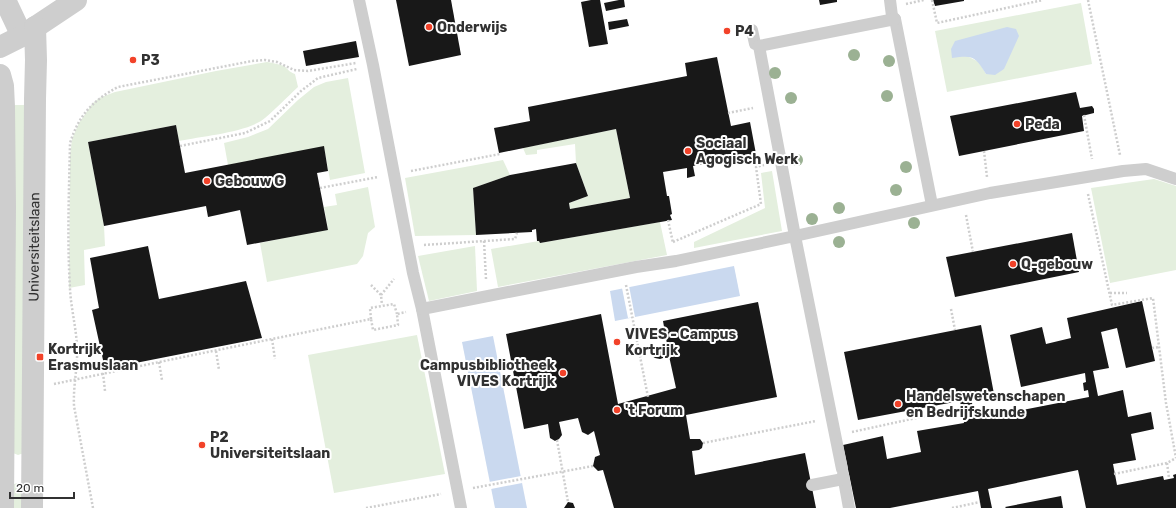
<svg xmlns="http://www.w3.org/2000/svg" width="1176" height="508" font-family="Rubik,sans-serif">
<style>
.green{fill:#e4efde;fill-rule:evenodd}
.water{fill:#cad9ef}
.pier{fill:#fff}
.building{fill:#181818}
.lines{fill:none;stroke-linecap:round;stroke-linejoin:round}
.path{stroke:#cecece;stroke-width:2.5;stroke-dasharray:2 2;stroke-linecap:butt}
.lane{stroke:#cecece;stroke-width:12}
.street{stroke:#cecece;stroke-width:22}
.tree{fill:#9bb193}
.poi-dot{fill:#f24229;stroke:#fff;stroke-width:1.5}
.labels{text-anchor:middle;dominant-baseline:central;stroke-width:4;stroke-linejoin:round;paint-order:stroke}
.poi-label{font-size:14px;font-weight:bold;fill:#313131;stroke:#fff;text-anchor:start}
.street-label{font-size:14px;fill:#313131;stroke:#fff}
</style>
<rect width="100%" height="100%" fill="#fff"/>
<g class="green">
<path d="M 1081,3 L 1092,64 L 947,92 L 935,31 ZM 967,56 L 1004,69 L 986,74 L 979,62 Z"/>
<path d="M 267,62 C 273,63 279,64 284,66 C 288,69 289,72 295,74 L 298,87 C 287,97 272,113 261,121 C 241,133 202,136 179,141 L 176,125 L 88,142 L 104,226 L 105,246 L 84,250 L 85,285 L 69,288 L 70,156 L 72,139 L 79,123 L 92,104 L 99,98 L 115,92 L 216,71 Z"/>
<polygon points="348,78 365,173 330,180 324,147 228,165 224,143 248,137 268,129 298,100 314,87 326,82"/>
<polygon points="11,105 29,105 24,453 18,455 13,453"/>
<polygon points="616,129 630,198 570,209 569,203 588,196 576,163 575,144 537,150 537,154 526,155 523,148"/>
<polygon points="503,160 510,175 473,188 476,235 415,236 405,178"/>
<polygon points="772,171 782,231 694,248 694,242 765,208 761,173"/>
<polygon points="1154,179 1176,186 1176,270 1110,283 1091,188"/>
<polygon points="368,187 375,227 368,233 363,256 357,264 267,282 260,243 328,229 324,207 337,205 335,194"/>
<polygon points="660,222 667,255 498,287 491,249 539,241 540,243"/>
<polygon points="475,246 477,291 429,301 418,256"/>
<polygon points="417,335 445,474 334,493 308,355"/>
<polygon points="17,483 23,485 26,508 9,508 12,485"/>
</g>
<g class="water">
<path d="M 1007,27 L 1016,29 L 1019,36 L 1004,69 L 995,75 L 986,74 C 975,56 973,55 952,58 L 951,49 L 955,41 Z"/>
<polygon points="734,266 740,296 615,321 610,291"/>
<polygon points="493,336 527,508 495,508 462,342"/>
</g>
<g class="pier">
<polygon points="629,286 635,317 628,318 622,288"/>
<polygon points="521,476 522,483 491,489 489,482"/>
</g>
<g class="building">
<polygon points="396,0 451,0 461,55 409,66"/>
<polygon points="591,0 600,0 608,44 589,47 581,2"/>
<polygon points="619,0 624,0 625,7 606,11 604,3"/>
<polygon points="819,0 837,0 837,2 820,5"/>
<polygon points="933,0 964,0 964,1 935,6"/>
<polygon points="627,19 629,26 609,30 608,22"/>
<polygon points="356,41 359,57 306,66 303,51"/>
<polygon points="717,57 731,126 750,122 756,154 693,166 695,176 687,178 687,168 663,172 667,196 669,196 672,214 670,215 672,220 540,243 539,241 537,241 536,229 532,230 532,232 476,235 473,188 510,175 576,163 588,196 569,203 570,209 630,198 616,129 499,153 494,128 530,121 528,107 687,76 685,63"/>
<polygon points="1076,92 1080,108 1092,106 1094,109 1094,113 1082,116 1084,131 959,156 950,116"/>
<polygon points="176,125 185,173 324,146 328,171 317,173 328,230 247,245 240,210 208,217 206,206 104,226 88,142"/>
<polygon points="1072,233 1079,272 955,297 946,257"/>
<polygon points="148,246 159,299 246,281 262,338 105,369 92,310 99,308 90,258"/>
<polygon points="1142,301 1155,361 1126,368 1117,328 1101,332 1109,368 1093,371 1098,396 1123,390 1128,417 1151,412 1154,429 1131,434 1136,460 1113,464 1117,485 1163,476 1164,480 1174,478 1173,475 1176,474 1176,508 1086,508 1078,470 988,489 992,508 981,508 978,491 890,508 856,508 843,445 883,436 887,459 921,452 917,431 964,423 960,401 858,420 844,352 981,325 994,394 971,399 976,419 1089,397 1088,390 1084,391 1083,383 1086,382 1085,373 1021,387 1010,335 1042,327 1046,344 1071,338 1067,318"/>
<polygon points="758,302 777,397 686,415 690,439 700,439 703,443 702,448 699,450 692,451 695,475 805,453 816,508 614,508 603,470 598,471 593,466 595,457 600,455 594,431 588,435 582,432 578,418 559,422 562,435 559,439 555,441 550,438 548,424 524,429 506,334 601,314 618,404 676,388 669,356 660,359 655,358 652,356 651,351 655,346 658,346 658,347 667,344 663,321"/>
<polygon points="1061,496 1063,508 1006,508 1005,507"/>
<polygon points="568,502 573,503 575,508 564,508"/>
</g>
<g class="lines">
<g class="path">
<polyline points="932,0 937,23 1043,0"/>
<polyline points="1088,0 1120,155"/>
<polyline points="906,4 924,0"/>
<polyline points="728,113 753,108"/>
<polyline points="1084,115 1092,159"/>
<polyline points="180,146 245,133 270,121 301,91 318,78 357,69"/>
<polyline points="984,151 987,177"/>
<polyline points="411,171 500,154"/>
<polyline points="320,188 378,177"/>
<polyline points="1088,194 1112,305 1153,298 1166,403 1176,458"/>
<polyline points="966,215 973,252"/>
<polyline points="668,220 673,243"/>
<polyline points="484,241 486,279"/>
<polyline points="673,242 761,204 756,167 764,165"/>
<polyline points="424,245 515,239 517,233"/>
<polyline points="371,285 381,295 382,305"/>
<polyline points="626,285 648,397"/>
<polyline points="1110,293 1127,293"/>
<polyline points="381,295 394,279"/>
<polyline points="951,309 955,330"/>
<polyline points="371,319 370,308 394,304 397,314"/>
<polyline points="272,339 275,359"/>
<polyline points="1152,348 1159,347"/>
<polyline points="216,351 219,370"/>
<polyline points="159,362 162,380"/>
<polyline points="103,373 105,391"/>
<polyline points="54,384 193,355 371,319 373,330 398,325 397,314 406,312"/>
<polyline points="852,432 962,408"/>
<polyline points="557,440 568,502"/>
<polyline points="703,443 816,421"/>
<polyline points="1167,463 1169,478"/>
<polyline points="1114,474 1167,463 1176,458"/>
<polyline points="473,488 593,466"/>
<path d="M 93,508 L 74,406 C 73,385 78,367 77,346 C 76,327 71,308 70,289 C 67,240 69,191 70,143 C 79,115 92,101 118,87 L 252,61 L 265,60 L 277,62 L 294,70 L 308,71 L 356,63"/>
<polyline points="366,508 441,494"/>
<polyline points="952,508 980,502"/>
</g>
<g class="lane">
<polyline points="359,0 373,65 413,273 422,309 461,508"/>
<polyline points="890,0 892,16 895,19 932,205"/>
<polyline points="752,30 755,44 759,46 795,236 990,193 1123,171 1146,169 1176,179"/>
<polyline points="759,46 895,19"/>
<polyline points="422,309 636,267 676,261 795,236 842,469"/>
<polyline points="843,475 849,508"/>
<polyline points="812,485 843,479"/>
</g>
<g class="street">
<polyline points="5,0 22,36"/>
<polyline points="0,47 22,36 76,0"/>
<polyline points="0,75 3,86 4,107 5,207 3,508"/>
<path id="s1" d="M 32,508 L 35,99 L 36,60 L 35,27"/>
</g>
</g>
<g class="tree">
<circle cx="854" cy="55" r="6"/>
<circle cx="889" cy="61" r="6"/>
<circle cx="775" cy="73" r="6"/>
<circle cx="887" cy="96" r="6"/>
<circle cx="791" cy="98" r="6"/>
<circle cx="797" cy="160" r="6"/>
<circle cx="906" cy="167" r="6"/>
<circle cx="896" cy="190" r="6"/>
<circle cx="839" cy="208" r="6"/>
<circle cx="812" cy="219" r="6"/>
<circle cx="914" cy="223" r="6"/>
<circle cx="839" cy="242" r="6"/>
</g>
<g class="poi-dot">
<circle cx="429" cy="27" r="4"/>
<circle cx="727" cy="31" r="4"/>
<circle cx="133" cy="60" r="4"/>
<circle cx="1017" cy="124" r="4"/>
<circle cx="688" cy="151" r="4"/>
<circle cx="207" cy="181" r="4"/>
<circle cx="1013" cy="264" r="4"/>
<circle cx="617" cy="342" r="4"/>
<rect x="36" y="353" width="8" height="8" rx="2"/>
<circle cx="563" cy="373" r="4"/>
<circle cx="898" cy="404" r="4"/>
<circle cx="617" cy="410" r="4"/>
<circle cx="202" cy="445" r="4"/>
</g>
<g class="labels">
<g class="poi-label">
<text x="437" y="27">Onderwijs</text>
<text x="735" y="31">P4</text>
<text x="141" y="60">P3</text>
<text x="1025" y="124">Peda</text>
<text x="696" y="143">Sociaal<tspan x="696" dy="16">Agogisch Werk</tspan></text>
<text x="215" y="181">Gebouw G</text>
<text x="1021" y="264">Q-gebouw</text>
<text x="625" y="334">VIVES - Campus<tspan x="625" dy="16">Kortrijk</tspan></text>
<text x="48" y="349">Kortrijk<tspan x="48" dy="16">Erasmuslaan</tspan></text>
<text x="555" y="365" text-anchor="end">Campusbibliotheek<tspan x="555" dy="16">VIVES Kortrijk</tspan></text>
<text x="906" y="396">Handelswetenschapen<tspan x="906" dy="16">en Bedrijfskunde</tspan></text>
<text x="625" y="410">'t Forum</text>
<text x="210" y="437">P2<tspan x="210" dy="16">Universiteitslaan</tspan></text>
</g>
<g class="street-label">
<text stroke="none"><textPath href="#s1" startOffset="261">Universiteitslaan</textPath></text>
</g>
</g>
<path d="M10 492v6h64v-6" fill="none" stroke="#313131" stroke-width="2"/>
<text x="16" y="492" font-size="12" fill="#313131" stroke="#ffffff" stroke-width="3" paint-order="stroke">20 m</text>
</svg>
